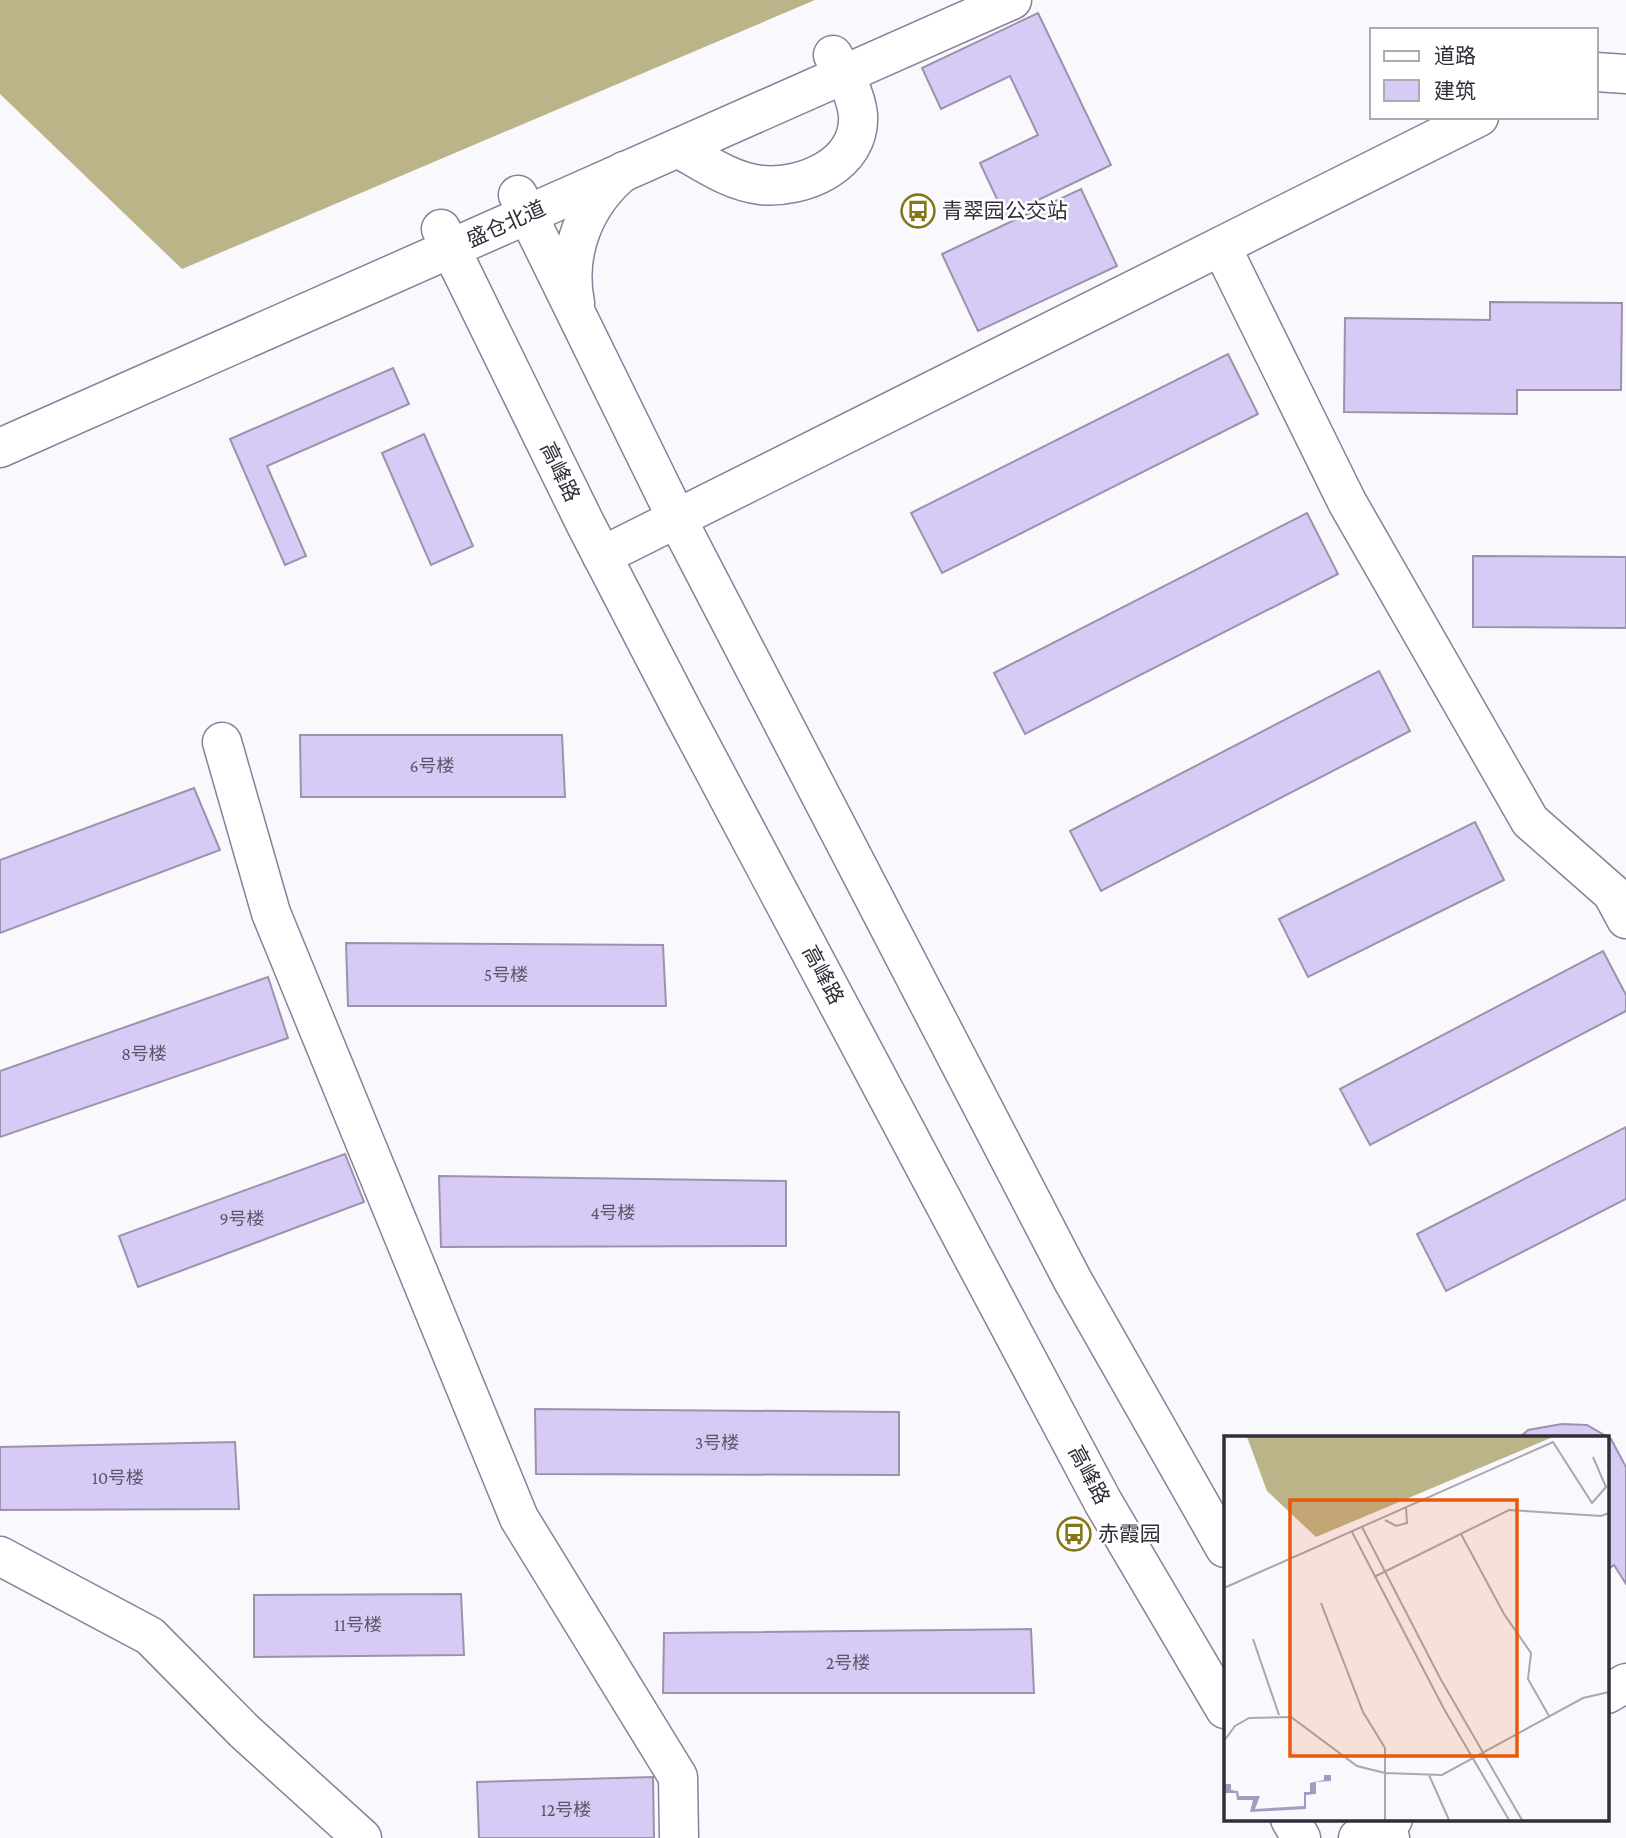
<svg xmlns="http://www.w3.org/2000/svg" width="1626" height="1838" font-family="'Crimson Pro','Noto Sans SC',serif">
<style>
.forest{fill:#bbb488}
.building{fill:#d7caf5;stroke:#9b93ac;stroke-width:2}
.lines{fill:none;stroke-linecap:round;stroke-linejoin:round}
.minor-casing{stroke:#888199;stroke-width:41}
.major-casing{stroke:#888199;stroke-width:41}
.minor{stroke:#fff;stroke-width:38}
.major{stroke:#fff;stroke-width:38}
.labels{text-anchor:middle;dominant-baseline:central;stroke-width:5;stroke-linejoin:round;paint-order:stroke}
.number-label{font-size:18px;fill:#5b5568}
.poi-label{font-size:21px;fill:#322e39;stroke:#fff;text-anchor:start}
.street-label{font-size:21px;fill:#322e39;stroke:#fff}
.inset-road{fill:none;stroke:#a9a7af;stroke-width:2}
.view{fill:#e8590c;fill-opacity:0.15;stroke:#e8590c;stroke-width:3.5}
.inset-edge{fill:none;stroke:#322e39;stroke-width:3.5}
</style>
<rect width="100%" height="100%" fill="#f9f8fd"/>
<polygon class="forest" points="0,0 815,0 182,269 0,94"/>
<g class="building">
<polygon points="1038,13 1111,165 1005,216 980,163 1038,135 1010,76 941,109 922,68"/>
<polygon points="1081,189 1117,266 978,331 942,254"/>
<polygon points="1490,302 1622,303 1621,390 1517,390 1517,414 1344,412 1345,318 1490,320"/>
<polygon points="1228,354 1258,414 942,573 911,513"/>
<polygon points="393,368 409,404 267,466 306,556 285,565 230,439"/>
<polygon points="424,434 473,546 431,565 382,453"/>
<polygon points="1307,513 1338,574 1025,734 994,673"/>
<polygon points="1473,556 1626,557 1626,628 1473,627"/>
<polygon points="1379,671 1410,731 1101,891 1070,831"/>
<polygon points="300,735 562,735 565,797 301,797"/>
<polygon points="194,788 220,850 0,933 0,860"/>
<polygon points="1475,822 1504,880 1308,977 1279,919"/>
<polygon points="346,943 663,945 666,1006 348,1006"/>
<polygon points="1603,951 1626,995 1626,1011 1370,1145 1340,1089"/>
<polygon points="268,977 288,1038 0,1137 0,1071"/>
<polygon points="1626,1127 1626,1199 1446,1291 1417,1234"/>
<polygon points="345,1154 364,1202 138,1287 119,1236"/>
<polygon points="439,1176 786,1181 786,1246 441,1247"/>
<polygon points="535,1409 899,1412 899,1475 536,1474"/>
<polygon points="1562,1424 1587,1425 1611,1439 1626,1467 1626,1584 1614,1565 1607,1570 1607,1437 1520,1437 1528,1430"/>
<polygon points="235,1442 239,1509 0,1510 0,1447"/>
<polygon points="461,1594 464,1655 254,1657 254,1595"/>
<polygon points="1031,1629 1034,1693 663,1693 664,1633"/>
<polygon points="653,1777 654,1838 479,1838 477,1782"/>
</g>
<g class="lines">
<defs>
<g id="minor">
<polyline points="1596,72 1626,74"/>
<path d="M 678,148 C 703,162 731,182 761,185 C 803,189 861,165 858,115 C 856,94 843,72 833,55"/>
<polyline points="1222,248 1347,502 1530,821 1612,893 1626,919"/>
<polyline points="0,448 1012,0"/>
<polyline points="602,556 1479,117"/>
<polyline points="222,742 271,913 519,1518 678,1777 679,1838"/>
<polyline points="0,1556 150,1636 244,1731 362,1838"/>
<polyline points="1607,1694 1626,1683"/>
<polyline points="1358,1838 1393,1819"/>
</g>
<g id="major">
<polyline points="518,195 677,519 1072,1279 1225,1548"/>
<polyline points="441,229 585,523 684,714 1103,1502 1225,1709"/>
<path d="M 575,303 C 565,252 585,203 624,171"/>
<polyline points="1290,1819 1301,1838"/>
<polyline points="1379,1819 1390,1838"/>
</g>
</defs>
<use href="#minor" class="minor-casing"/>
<use href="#major" class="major-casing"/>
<use href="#minor" class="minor"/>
<use href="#major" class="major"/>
</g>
<defs>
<symbol id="bus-ring" viewBox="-11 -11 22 22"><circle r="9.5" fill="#fff" stroke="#857619" stroke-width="1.5"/><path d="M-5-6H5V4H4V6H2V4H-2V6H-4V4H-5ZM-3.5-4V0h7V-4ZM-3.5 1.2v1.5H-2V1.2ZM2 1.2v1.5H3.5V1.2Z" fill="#857619"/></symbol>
</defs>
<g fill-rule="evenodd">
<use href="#bus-ring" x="899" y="192" width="38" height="38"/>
<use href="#bus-ring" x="1055" y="1515" width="38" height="38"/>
</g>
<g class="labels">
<g class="number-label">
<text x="432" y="766">6号楼</text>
<text x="506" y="975">5号楼</text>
<text x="144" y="1054">8号楼</text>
<text x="613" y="1213">4号楼</text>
<text x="242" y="1219">9号楼</text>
<text x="717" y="1443">3号楼</text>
<text x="118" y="1478">10号楼</text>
<text x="358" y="1625">11号楼</text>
<text x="848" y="1663">2号楼</text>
<text x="566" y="1810">12号楼</text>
</g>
<g class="poi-label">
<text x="942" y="211">青翠园公交站</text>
<text x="1098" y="1534">赤霞园</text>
</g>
<g class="street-label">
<text transform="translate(506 224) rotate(-24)">盛仓北道</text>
<text transform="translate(560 472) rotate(64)">高峰路</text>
<text transform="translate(823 975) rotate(62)">高峰路</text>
<text transform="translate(1089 1475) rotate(62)">高峰路</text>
</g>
</g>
<g transform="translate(1224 1436)">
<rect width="385" height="385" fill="#f9f8fd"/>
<path d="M 23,1 L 329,1 L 92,101 L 43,55 Z" fill="#bbb488"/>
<path d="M 100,339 L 107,339 L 107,345 L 92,346 L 92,358 L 82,359 L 82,373 L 26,376 L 29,364 L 13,364 L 12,357 L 1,357 L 0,348 L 7,348 L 7,354 L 14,355 L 15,360 L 36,360 L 31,373 L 80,370 L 80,356 L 86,356 L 86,347 L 100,344 Z" fill="#a79ac2"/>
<path class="inset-road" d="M 161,84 L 172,90 L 183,87 L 182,71M 138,91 L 216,242 L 298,384M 128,96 L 220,273 L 285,384M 237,98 L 280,178 L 307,217 L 304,243 L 325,280M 150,141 L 285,74 L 377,80 L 385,77M 0,152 L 329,6 L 368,67 L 382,51 L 369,21M 97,167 L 139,276 L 161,312 L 161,384M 29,203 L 55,279M 0,305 L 11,290 L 25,282 L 67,281 L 133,330 L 161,337 L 218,339 L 359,262 L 385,256M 205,339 L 225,384"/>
<path class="view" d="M 66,64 L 293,64 L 293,320 L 66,320 Z"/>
<rect width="385" height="385" class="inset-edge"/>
</g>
<rect x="1370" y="28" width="228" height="91" fill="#ffffff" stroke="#adabb0" stroke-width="2"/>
<rect x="1384" y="51" width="35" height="10" fill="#ffffff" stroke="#adabb0" stroke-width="2"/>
<text x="1434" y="63" font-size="21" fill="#322e39">道路</text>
<rect x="1384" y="80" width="35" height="21" fill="#d7caf5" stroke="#adabb0" stroke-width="2"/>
<text x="1434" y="98" font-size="21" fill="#322e39">建筑</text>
</svg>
